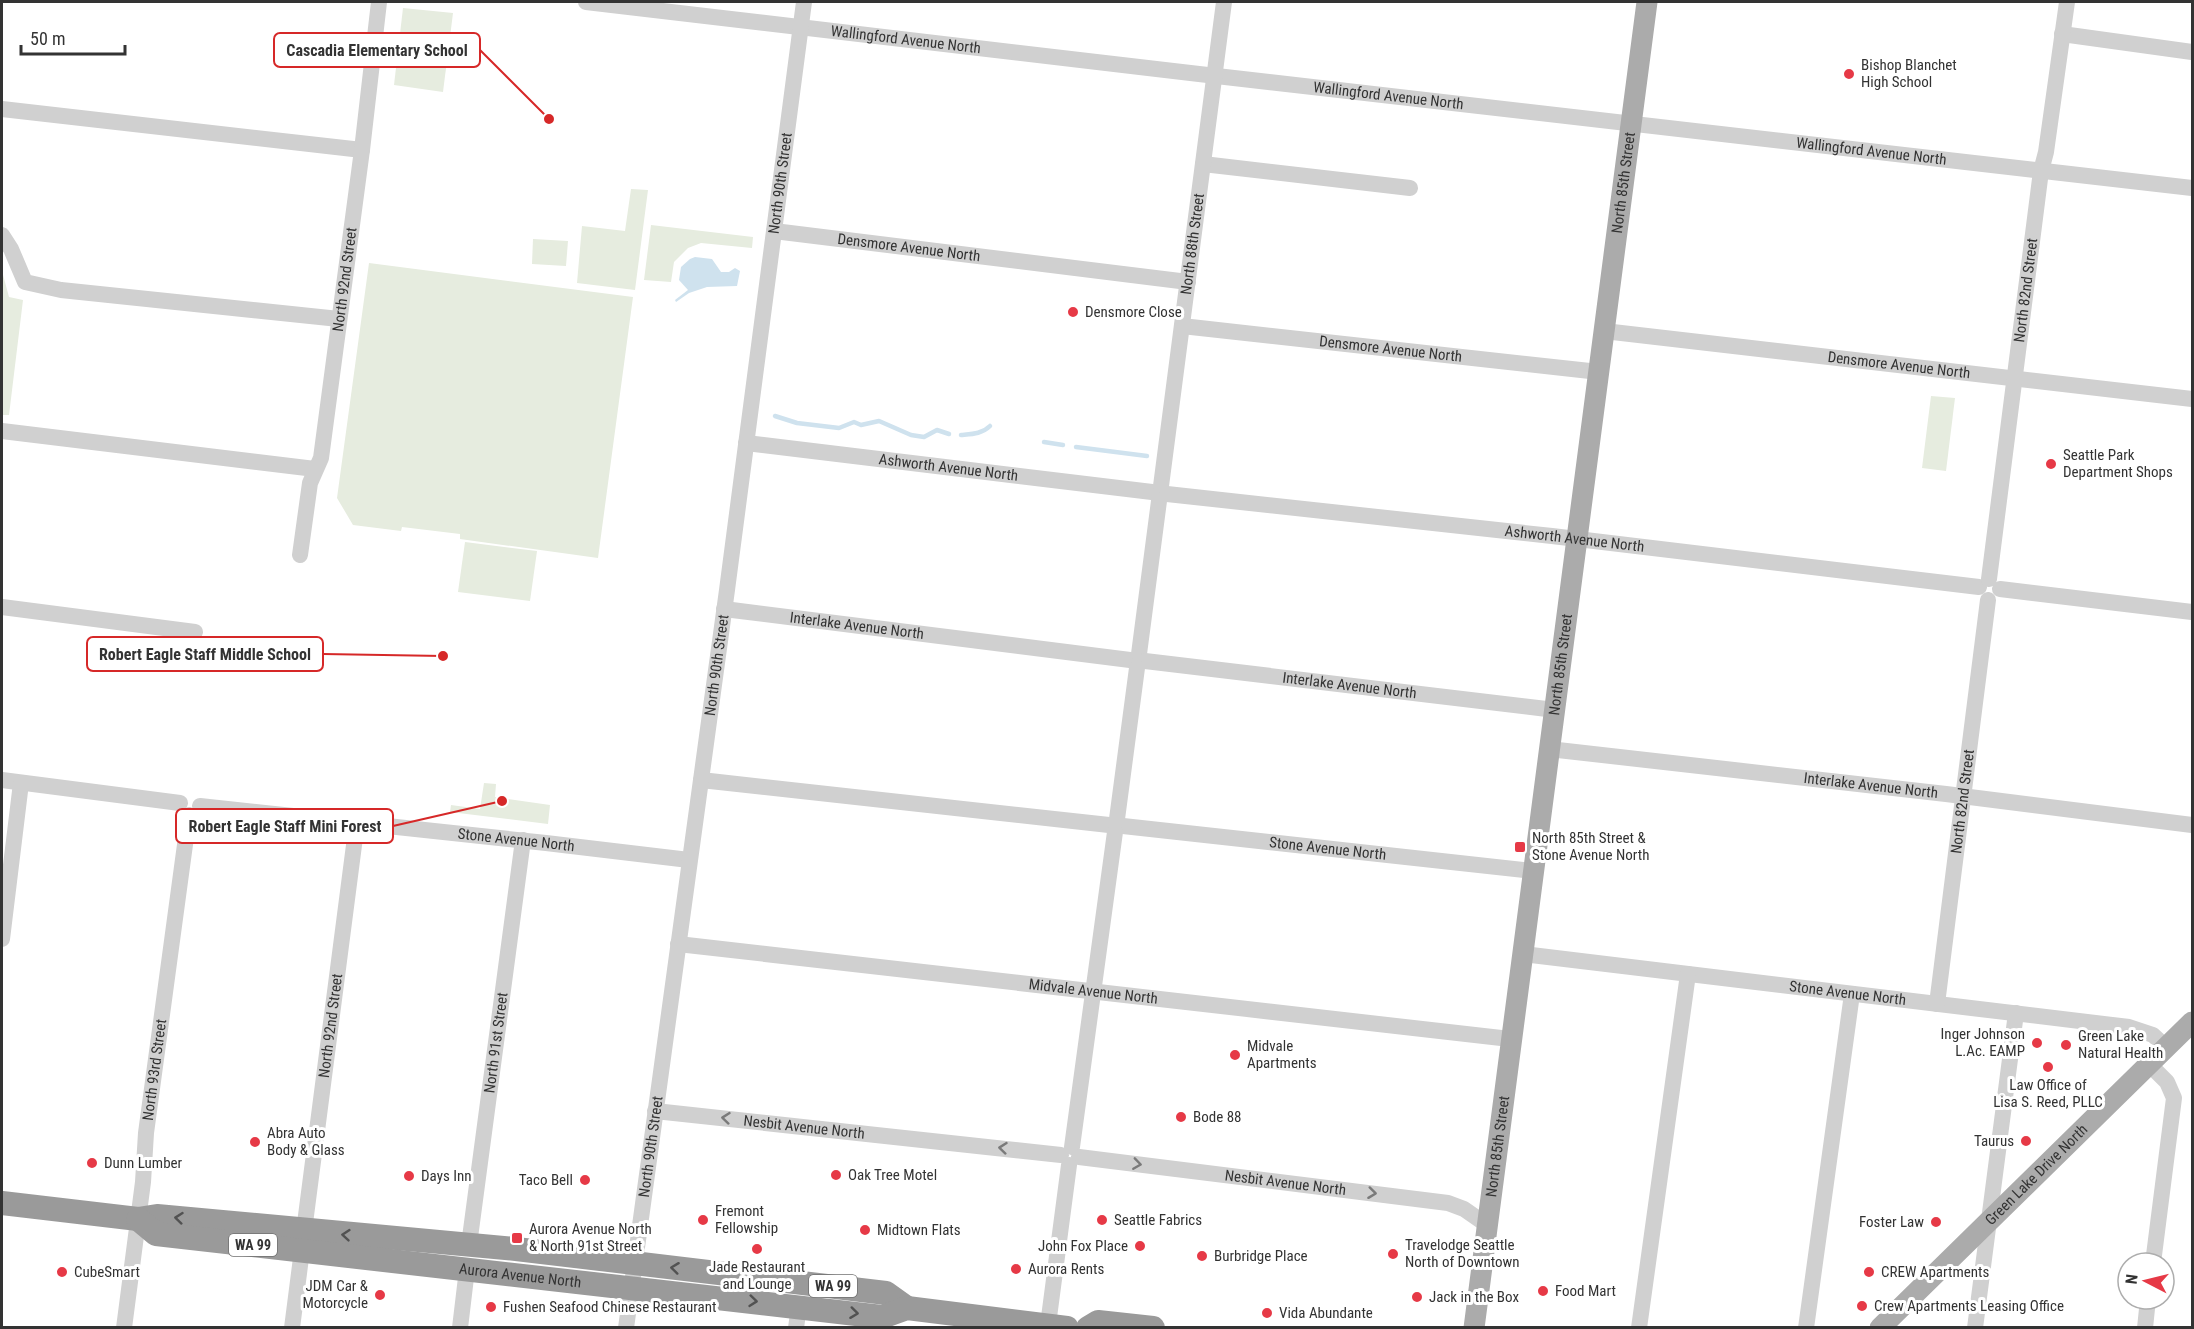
<svg xmlns="http://www.w3.org/2000/svg" width="2194" height="1329" font-family="'Roboto Condensed',sans-serif">
<style>
.green{fill:#e6ecdf}
.water{fill:#cfe2ee}
.lines{fill:none;stroke-linecap:round;stroke-linejoin:round}
.stream{stroke:#cfe2ee;stroke-width:4.5}
.minor{stroke:#d0d0d0;stroke-width:16}
.major{stroke:#ababab;stroke-width:21}
.highway{stroke:#9a9a9a;stroke-width:24}
.oneway{stroke:#7a7a7a}
.oneway2{stroke:#525252}
.poi-dot{fill:#e63946;stroke:#fff;stroke-width:2}
.labels{text-anchor:middle;dominant-baseline:central;stroke-width:6;stroke-linejoin:round;paint-order:stroke}
.shield{fill:#fff;stroke:#707070;stroke-width:1.5}
.shield-label{font-size:14px;font-weight:bold;fill:#333}
.street-label{font-size:15px;fill:#333;stroke:#fff}
.poi-label{font-size:15px;fill:#333;stroke:#fff;text-anchor:start}
.leader{fill:none;stroke:#d62828;stroke-width:2}
.callout-dot{fill:#d62828;stroke:#fff;stroke-width:2}
.callout{fill:#fff;stroke:#d62828;stroke-width:2}
.callout-label{font-size:16px;text-anchor:middle;font-weight:bold;fill:#333}
</style>
<rect width="100%" height="100%" fill="#fff"/>
<g class="green">
<polygon points="403,8 453,13 443,92 394,85"/>
<polygon points="631,189 648,190 635,290 577,283 582,226 625,231"/>
<polygon points="651,225 753,237 752,248 701,243 688,248 674,262 671,282 644,280"/>
<polygon points="533,239 568,241 566,266 532,264"/>
<polygon points="369,263 633,297 598,558 460,539 460,534 402,527 401,531 353,525 337,498"/>
<polygon points="2,271 9,297 23,300 9,415 2,415"/>
<polygon points="1931,396 1955,398 1946,471 1922,468"/>
<polygon points="465,542 537,551 530,601 458,592"/>
<polygon points="484,783 496,784 495,797 550,805 548,824 450,812 451,805 480,809"/>
</g>
<polygon class="water" points="695,257 712,259 721,272 729,272 735,268 740,271 737,286 707,287 689,293 676,302 675,300 688,290 679,280 681,267 690,259"/>
<g class="lines">
<g class="stream">
<polyline points="775,416 797,423 839,428 854,422 861,425 879,421 911,435 924,437 937,430 949,434"/>
<path d="M 961,435 C 972,434 982,434 990,426"/>
<polyline points="1044,442 1063,445"/>
<polyline points="1076,447 1147,456"/>
</g>
<g class="minor">
<path id="s1" d="M 586,2 L 1199,74 L 2192,188"/>
<polyline points="2062,34 2192,52"/>
<polyline points="2,109 362,150"/>
<polyline points="1203,164 1410,188"/>
<path id="s2" d="M 774,231 L 1188,282"/>
<polyline points="2,235 11,249 25,282 61,290 339,319"/>
<path id="s3" d="M 1182,326 L 1599,372"/>
<path id="s4" d="M 1604,331 L 2192,399"/>
<polyline points="2,431 315,469"/>
<path id="s5" d="M 746,443 L 1152,492"/>
<path id="s6" d="M 1161,486 L 1224,2"/>
<path id="s7" d="M 1167,494 L 1552,536 L 1979,587"/>
<path id="s8" d="M 300,555 L 310,483 L 321,458 L 362,150 L 379,2"/>
<path id="s9" d="M 1989,579 L 2041,171 L 2046,152 L 2067,2"/>
<polyline points="2000,589 2192,612"/>
<polyline points="2,607 195,632"/>
<path id="s10" d="M 724,609 L 1130,660"/>
<polyline points="1139,654 1159,501"/>
<path id="s11" d="M 1145,661 L 1555,710"/>
<path id="s12" d="M 1549,749 L 1946,794 L 2192,825"/>
<polyline points="2,780 180,803"/>
<polyline points="701,780 1109,825"/>
<path id="s13" d="M 200,806 L 546,843 L 689,860"/>
<polyline points="1117,819 1137,668"/>
<path id="s14" d="M 1123,826 L 1533,871"/>
<polyline points="2,939 21,783"/>
<path id="s15" d="M 678,944 L 1510,1039"/>
<path id="s16" d="M 1523,954 L 2129,1027 L 2153,1035 L 2167,1048"/>
<path id="s17" d="M 1937,1004 L 1988,600"/>
<polyline points="2150,1065 2167,1082 2174,1098 2153,1263"/>
<path id="s18" d="M 655,1111 L 1061,1155"/>
<polyline points="1072,1147 1115,832"/>
<path id="s19" d="M 1079,1157 L 1448,1203 L 1464,1209 L 1487,1225"/>
<path id="s20" d="M 304,1231 L 357,822"/>
<path id="s21" d="M 469,1245 L 523,840"/>
<polyline points="1048,1325 1069,1165"/>
<path id="s22" d="M 124,1328 L 143,1182 L 146,1133 L 189,815"/>
<polyline points="292,1328 302,1250"/>
<polyline points="460,1328 467,1269"/>
<path id="s23" d="M 626,1328 L 727,590 L 804,2"/>
<polyline points="796,1328 799,1306"/>
<polyline points="1639,1328 1688,974"/>
<polyline points="1806,1328 1852,994"/>
<polyline points="1975,1328 2016,1013"/>
<polyline points="2145,1328 2148,1299"/>
</g>
<g class="major">
<path id="s24" d="M 1474,1328 L 1647,2"/>
<path id="s25" d="M 1880,1328 L 2192,1022"/>
</g>
<g class="highway">
<polyline points="2,1203 138,1219 157,1216 516,1249 886,1293 907,1308"/>
<path id="s26" d="M 138,1219 L 156,1234 L 882,1317 L 907,1308 L 1067,1328"/>
<polyline points="1088,1328 1098,1322 1153,1328"/>
</g>
</g>
<defs><path id="oneway-chevron" d="M-2-3.5L2.5 0L-2 3.5" fill="none" stroke-width="1.6" stroke-linecap="round" stroke-linejoin="round" transform="scale(1.5)"/></defs>
<g class="oneway">
<use href="#oneway-chevron" transform="translate(726 1118) rotate(-174)"/>
<use href="#oneway-chevron" transform="translate(1003 1148) rotate(-174)"/>
<use href="#oneway-chevron" transform="translate(1137 1164) rotate(8)"/>
<use href="#oneway-chevron" transform="translate(1372 1193) rotate(7)"/>
</g>
<g class="oneway2">
<use href="#oneway-chevron" transform="translate(179 1218) rotate(-174)"/>
<use href="#oneway-chevron" transform="translate(346 1235) rotate(-175)"/>
<use href="#oneway-chevron" transform="translate(675 1268) rotate(-173)"/>
<use href="#oneway-chevron" transform="translate(753 1301) rotate(6)"/>
<use href="#oneway-chevron" transform="translate(854 1313) rotate(7)"/>
</g>
<g class="poi-dot">
<circle cx="1849" cy="74" r="6"/>
<circle cx="1073" cy="312" r="6"/>
<circle cx="2051" cy="464" r="6"/>
<rect x="1514" y="841" width="12" height="12" rx="3"/>
<circle cx="2037" cy="1043" r="6"/>
<circle cx="2066" cy="1045" r="6"/>
<circle cx="1235" cy="1055" r="6"/>
<circle cx="2048" cy="1067" r="6"/>
<circle cx="1181" cy="1117" r="6"/>
<circle cx="2026" cy="1141" r="6"/>
<circle cx="255" cy="1142" r="6"/>
<circle cx="92" cy="1163" r="6"/>
<circle cx="836" cy="1175" r="6"/>
<circle cx="409" cy="1176" r="6"/>
<circle cx="585" cy="1180" r="6"/>
<circle cx="703" cy="1220" r="6"/>
<circle cx="1102" cy="1220" r="6"/>
<circle cx="1936" cy="1222" r="6"/>
<circle cx="865" cy="1230" r="6"/>
<rect x="511" y="1232" width="12" height="12" rx="3"/>
<circle cx="1140" cy="1246" r="6"/>
<circle cx="757" cy="1249" r="6"/>
<circle cx="1393" cy="1254" r="6"/>
<circle cx="1202" cy="1256" r="6"/>
<circle cx="1016" cy="1269" r="6"/>
<circle cx="62" cy="1272" r="6"/>
<circle cx="1869" cy="1272" r="6"/>
<circle cx="1543" cy="1291" r="6"/>
<circle cx="380" cy="1295" r="6"/>
<circle cx="1417" cy="1297" r="6"/>
<circle cx="1862" cy="1306" r="6"/>
<circle cx="491" cy="1307" r="6"/>
<circle cx="1267" cy="1313" r="6"/>
</g>
<g class="labels">
<g class="shield">
<rect x="229" y="1234" width="48" height="22" rx="4.5"/>
<rect x="809" y="1275" width="48" height="22" rx="4.5"/>
</g>
<g class="shield-label">
<text x="253" y="1245">WA 99</text>
<text x="833" y="1286">WA 99</text>
</g>
<g class="street-label">
<text stroke="none"><textPath href="#s1" startOffset="322">Wallingford Avenue North</textPath></text>
<text stroke="none"><textPath href="#s1" startOffset="808">Wallingford Avenue North</textPath></text>
<text stroke="none"><textPath href="#s1" startOffset="1294">Wallingford Avenue North</textPath></text>
<text stroke="none"><textPath href="#s23" startOffset="1155">North 90th Street</textPath></text>
<text stroke="none"><textPath href="#s24" startOffset="1155">North 85th Street</textPath></text>
<text stroke="none"><textPath href="#s6" startOffset="244">North 88th Street</textPath></text>
<text stroke="none"><textPath href="#s2" startOffset="136">Densmore Avenue North</textPath></text>
<text stroke="none"><textPath href="#s8" startOffset="280">North 92nd Street</textPath></text>
<text stroke="none"><textPath href="#s9" startOffset="291">North 82nd Street</textPath></text>
<text stroke="none"><textPath href="#s3" startOffset="210">Densmore Avenue North</textPath></text>
<text stroke="none"><textPath href="#s4" startOffset="297">Densmore Avenue North</textPath></text>
<text stroke="none"><textPath href="#s5" startOffset="204">Ashworth Avenue North</textPath></text>
<text stroke="none"><textPath href="#s7" startOffset="410">Ashworth Avenue North</textPath></text>
<text stroke="none"><textPath href="#s10" startOffset="134">Interlake Avenue North</textPath></text>
<text stroke="none"><textPath href="#s23" startOffset="669">North 90th Street</textPath></text>
<text stroke="none"><textPath href="#s24" startOffset="669">North 85th Street</textPath></text>
<text stroke="none"><textPath href="#s11" startOffset="206">Interlake Avenue North</textPath></text>
<text stroke="none"><textPath href="#s12" startOffset="324">Interlake Avenue North</textPath></text>
<text stroke="none"><textPath href="#s17" startOffset="204">North 82nd Street</textPath></text>
<text stroke="none"><textPath href="#s13" startOffset="318">Stone Avenue North</textPath></text>
<text stroke="none"><textPath href="#s14" startOffset="206">Stone Avenue North</textPath></text>
<text stroke="none"><textPath href="#s15" startOffset="418">Midvale Avenue North</textPath></text>
<text stroke="none"><textPath href="#s16" startOffset="327">Stone Avenue North</textPath></text>
<text stroke="none"><textPath href="#s20" startOffset="207">North 92nd Street</textPath></text>
<text stroke="none"><textPath href="#s21" startOffset="204">North 91st Street</textPath></text>
<text stroke="none"><textPath href="#s22" startOffset="260">North 93rd Street</textPath></text>
<text stroke="none"><textPath href="#s18" startOffset="150">Nesbit Avenue North</textPath></text>
<text stroke="none"><textPath href="#s23" startOffset="183">North 90th Street</textPath></text>
<text stroke="none"><textPath href="#s24" startOffset="183">North 85th Street</textPath></text>
<text stroke="none"><textPath href="#s25" startOffset="219">Green Lake Drive North</textPath></text>
<text stroke="none"><textPath href="#s19" startOffset="208">Nesbit Avenue North</textPath></text>
<text stroke="none"><textPath href="#s26" startOffset="390">Aurora Avenue North</textPath></text>
</g>
<g class="poi-label">
<text x="1861" y="65">Bishop Blanchet<tspan x="1861" dy="17">High School</tspan></text>
<text x="1085" y="312">Densmore Close</text>
<text x="2063" y="455">Seattle Park<tspan x="2063" dy="17">Department Shops</tspan></text>
<text x="1532" y="838">North 85th Street &amp;<tspan x="1532" dy="17">Stone Avenue North</tspan></text>
<text x="2025" y="1034" text-anchor="end">Inger Johnson<tspan x="2025" dy="17">L.Ac. EAMP</tspan></text>
<text x="2078" y="1036">Green Lake<tspan x="2078" dy="17">Natural Health</tspan></text>
<text x="1247" y="1046">Midvale<tspan x="1247" dy="17">Apartments</tspan></text>
<text x="2048" y="1085" text-anchor="middle">Law Office of<tspan x="2048" dy="17">Lisa S. Reed, PLLC</tspan></text>
<text x="1193" y="1117">Bode 88</text>
<text x="267" y="1133">Abra Auto<tspan x="267" dy="17">Body &amp; Glass</tspan></text>
<text x="2014" y="1141" text-anchor="end">Taurus</text>
<text x="104" y="1163">Dunn Lumber</text>
<text x="848" y="1175">Oak Tree Motel</text>
<text x="421" y="1176">Days Inn</text>
<text x="573" y="1180" text-anchor="end">Taco Bell</text>
<text x="715" y="1211">Fremont<tspan x="715" dy="17">Fellowship</tspan></text>
<text x="1114" y="1220">Seattle Fabrics</text>
<text x="1924" y="1222" text-anchor="end">Foster Law</text>
<text x="529" y="1229">Aurora Avenue North<tspan x="529" dy="17">&amp; North 91st Street</tspan></text>
<text x="877" y="1230">Midtown Flats</text>
<text x="1405" y="1245">Travelodge Seattle<tspan x="1405" dy="17">North of Downtown</tspan></text>
<text x="1128" y="1246" text-anchor="end">John Fox Place</text>
<text x="1214" y="1256">Burbridge Place</text>
<text x="757" y="1267" text-anchor="middle">Jade Restaurant<tspan x="757" dy="17">and Lounge</tspan></text>
<text x="1028" y="1269">Aurora Rents</text>
<text x="74" y="1272">CubeSmart</text>
<text x="1881" y="1272">CREW Apartments</text>
<text x="368" y="1286" text-anchor="end">JDM Car &amp;<tspan x="368" dy="17">Motorcycle</tspan></text>
<text x="1555" y="1291">Food Mart</text>
<text x="1429" y="1297">Jack in the Box</text>
<text x="1874" y="1306">Crew Apartments Leasing Office</text>
<text x="503" y="1307">Fushen Seafood Chinese Restaurant</text>
<text x="1279" y="1313">Vida Abundante</text>
</g>
</g>
<path class="leader" d="M549 119L480 50M443 656L323 654M502 801L393 826"/>
<g class="callout-dot">
<circle cx="549" cy="119" r="6"/>
<circle cx="443" cy="656" r="6"/>
<circle cx="502" cy="801" r="6"/>
</g>
<g class="callout">
<rect x="274" y="33" width="206" height="34" rx="6"/>
<rect x="87" y="637" width="236" height="34" rx="6"/>
<rect x="176" y="809" width="217" height="34" rx="6"/>
</g>
<g class="callout-label">
<text x="377" y="56">Cascadia Elementary School</text>
<text x="205" y="660">Robert Eagle Staff Middle School</text>
<text x="285" y="832">Robert Eagle Staff Mini Forest</text>
</g>
<rect width="2194" height="1329" fill="none" stroke="#333333" stroke-width="6"/>
<g transform="translate(2146 1281) rotate(277)"><circle r="28" fill="#ffffff" stroke="#adadad" stroke-width="1.5"/>
<path d="M0-4.5L10 22L0 15L-10 22Z" fill="#e63946"/>
<text y="-9" font-size="16" font-weight="bold" text-anchor="middle" fill="#333333">N</text>
</g>
<path d="M21 45v9h104v-9" fill="none" stroke="#333333" stroke-width="3"/>
<text x="30" y="45" font-size="18" fill="#333333" stroke="#ffffff" stroke-width="4.5" paint-order="stroke">50 m</text>
</svg>
